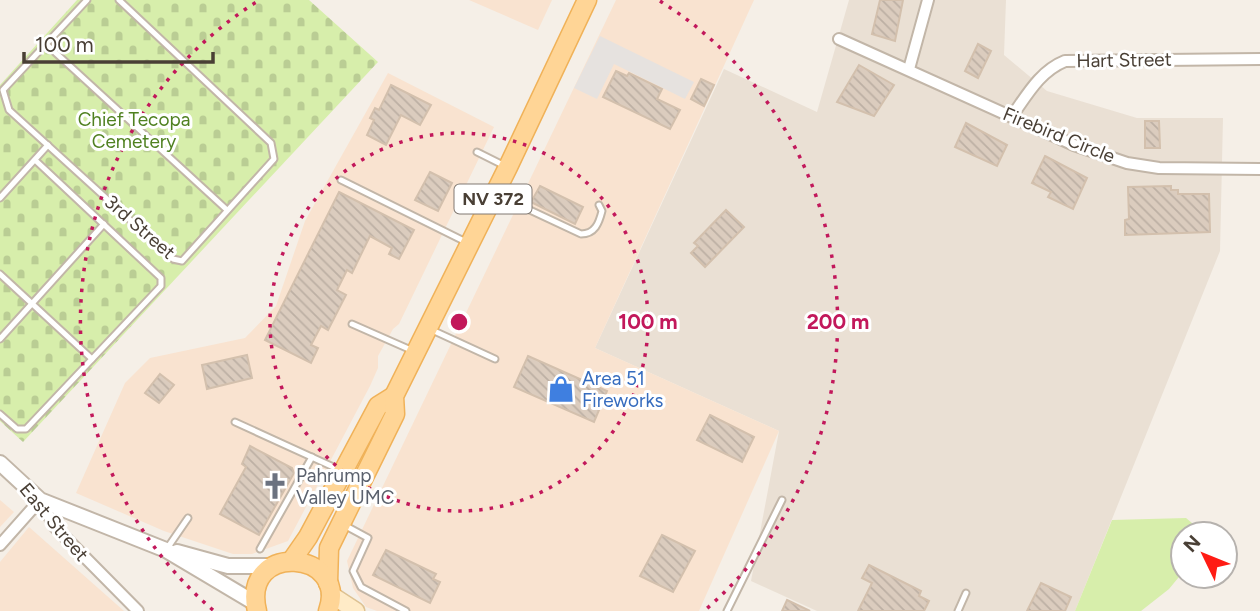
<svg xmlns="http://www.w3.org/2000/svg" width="1260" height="611" font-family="Figtree,sans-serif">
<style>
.residential{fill:#eae0d4}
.commercial{fill:#f9e3d0}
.grass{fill:#d7eeab}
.cemetery{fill:url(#cemetery-stones)}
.parking{fill:#e6e2df}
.building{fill:url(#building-back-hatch);stroke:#d3c0ad;stroke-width:2}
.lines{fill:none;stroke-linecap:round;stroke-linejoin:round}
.service-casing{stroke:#c2b6a8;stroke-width:9}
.minor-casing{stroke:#c2b6a8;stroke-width:14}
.tertiary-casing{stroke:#c2b6a8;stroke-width:18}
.secondary-casing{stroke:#ddc293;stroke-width:19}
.primary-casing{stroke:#f0b259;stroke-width:21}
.service{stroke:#fff;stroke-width:5}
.minor{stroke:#fff;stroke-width:10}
.tertiary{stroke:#fff;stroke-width:14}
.secondary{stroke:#ffebc7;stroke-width:16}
.primary{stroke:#ffd596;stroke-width:18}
.ring{fill:none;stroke:#c2185b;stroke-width:3.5;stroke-dasharray:3.5 7}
.labels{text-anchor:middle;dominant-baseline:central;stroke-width:6;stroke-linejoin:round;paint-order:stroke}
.shield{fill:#fff;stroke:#807972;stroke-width:2}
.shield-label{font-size:18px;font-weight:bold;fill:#493f35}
.street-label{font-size:19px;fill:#493f35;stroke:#fff}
.park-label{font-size:19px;fill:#508121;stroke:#fff}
.shop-label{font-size:19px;fill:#366cbe;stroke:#fff;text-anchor:start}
.worship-label{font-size:19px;fill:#5b616d;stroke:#fff;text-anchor:start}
.centre{fill:#c2185b;stroke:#fff;stroke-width:3.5}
.ring-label{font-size:21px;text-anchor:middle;font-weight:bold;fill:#c2185b;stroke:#fff;stroke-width:6;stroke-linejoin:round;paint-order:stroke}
</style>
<defs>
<pattern id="cemetery-stones" width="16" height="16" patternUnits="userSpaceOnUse" patternTransform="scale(1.75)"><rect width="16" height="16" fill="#d7eeab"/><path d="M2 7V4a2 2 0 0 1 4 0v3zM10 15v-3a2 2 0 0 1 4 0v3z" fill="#bacd94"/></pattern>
<pattern id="building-back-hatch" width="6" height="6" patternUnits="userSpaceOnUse" patternTransform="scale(1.75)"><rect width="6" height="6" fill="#dbccbe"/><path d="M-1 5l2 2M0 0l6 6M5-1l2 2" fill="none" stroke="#bdb0a4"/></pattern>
</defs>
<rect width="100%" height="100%" fill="#f5efe7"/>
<polygon class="residential" points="849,0 1006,0 1004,55 1047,91 1137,118 1223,118 1220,251 1075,611 817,611 751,581 779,431 595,348 724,69 817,112"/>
<g class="commercial">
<polygon points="469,0 552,0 538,30"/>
<polygon points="616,0 754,0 595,348 779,431 699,611 377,611 366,607 353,588 347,561"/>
<polygon points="388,73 494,127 399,324 393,329 378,356 378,368 370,386 288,541 252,554 233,554 164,531 76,493 125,383 150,358 245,338 276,306 305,221"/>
<polygon points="0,500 14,512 0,527"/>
<polygon points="29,527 124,611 0,611 0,562"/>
</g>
<polygon class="grass" points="1186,518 1205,534 1183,534 1183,572 1169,589 1141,611 1075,611 1112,520"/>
<polygon class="cemetery" points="77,0 309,0 378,62 23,442 0,421 0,85"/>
<polygon class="parking" points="600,36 694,82 685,99 614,64 597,99 574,88"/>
<g class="building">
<polygon points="880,0 903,0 895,41 872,34"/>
<polygon points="978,44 991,51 978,78 965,71"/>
<polygon points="859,65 894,85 874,116 837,102"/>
<polygon points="616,71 627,76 629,73 662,89 657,99 680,110 670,129 603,97"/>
<polygon points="701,79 714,85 704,106 691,99"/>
<polygon points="391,85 431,105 420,125 401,115 386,145 367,135 374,120 370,118 375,108 379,110"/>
<polygon points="1145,121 1159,121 1160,148 1145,148"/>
<polygon points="966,123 1007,145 997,166 955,147"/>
<polygon points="1045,156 1087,178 1073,209 1048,197 1051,192 1032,183"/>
<polygon points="430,172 452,183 438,211 415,200"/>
<polygon points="540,186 583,207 575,224 531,202"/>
<polygon points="1171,186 1171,190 1178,190 1178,194 1209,194 1210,232 1125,235 1125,220 1129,219 1128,187"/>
<polygon points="339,192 414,230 399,259 389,254 392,248 370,236 352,273 347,270 337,290 346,295 328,330 321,326 311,345 318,348 311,363 265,340"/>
<polygon points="726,210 744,227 705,267 691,253 698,246 694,243"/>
<polygon points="247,355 252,378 207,389 202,365"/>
<polygon points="528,356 607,391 594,422 514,387"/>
<polygon points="160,374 174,385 159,403 145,393"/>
<polygon points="710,415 754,437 742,462 697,440"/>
<polygon points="250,446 292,468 294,473 259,535 220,514 246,467 242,464"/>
<polygon points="662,535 695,551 673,592 640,576"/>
<polygon points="386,550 436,574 433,579 440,582 430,603 373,575"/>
<polygon points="869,565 921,591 919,596 929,601 924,611 858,611 872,583 862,578"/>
<polygon points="1041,583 1071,597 1065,611 1027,611"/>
<polygon points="787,600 810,611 782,611"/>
</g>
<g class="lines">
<defs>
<g id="service">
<polyline points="87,0 3,90 9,110 173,259 182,261 274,159 271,143 119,0"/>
<polyline points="46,44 227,210"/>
<polyline points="477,152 505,166"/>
<polyline points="341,180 468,243"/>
<path d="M 498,195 L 581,234 C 595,234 599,223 602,211 L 599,205"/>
<polyline points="0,198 48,145"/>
<polyline points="0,274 92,359"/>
<polyline points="352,324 411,350"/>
<polyline points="432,330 495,359"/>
<polyline points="0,339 104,224"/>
<polyline points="0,414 17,429 26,429 161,286 161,278 35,160"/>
<polyline points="235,422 340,470"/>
<polyline points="344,525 368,538 353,571 361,587 406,611"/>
<polyline points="260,549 312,457"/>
<polyline points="166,550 188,518"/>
<polyline points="727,611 782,500"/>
<polyline points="958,611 966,593"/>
</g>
<g id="minor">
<polyline points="839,39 1074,145 1127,163 1159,168 1260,169"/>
<polyline points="909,69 928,0"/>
<path d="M 1012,116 C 1027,95 1040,71 1065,61 L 1260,59"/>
<polyline points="0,545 40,500 55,527 138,611"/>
</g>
<g id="tertiary">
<polyline points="0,463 40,500 166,550 255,603"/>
<polyline points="177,552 228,566 273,566"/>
</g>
<polyline id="secondary" points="330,594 356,611"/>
<g id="primary">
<polyline points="292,560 308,537 378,406 394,396"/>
<polyline points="328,583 329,548 395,414 394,396 508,167 587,0"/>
<path d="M 257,611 C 240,541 350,550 328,611"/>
</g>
</defs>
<use href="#service" class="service-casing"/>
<use href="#minor" class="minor-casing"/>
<use href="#tertiary" class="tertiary-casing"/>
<use href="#secondary" class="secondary-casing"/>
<use href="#primary" class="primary-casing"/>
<use href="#service" class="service"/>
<use href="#minor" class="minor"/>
<use href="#tertiary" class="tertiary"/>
<use href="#secondary" class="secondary"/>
<use href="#primary" class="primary"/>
</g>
<g class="ring">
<circle cx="459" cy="322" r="189"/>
<path d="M213 610A379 379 0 0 1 258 1M660 1A379 379 0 0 1 705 610"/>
</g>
<defs>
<symbol id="shop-bare" viewBox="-9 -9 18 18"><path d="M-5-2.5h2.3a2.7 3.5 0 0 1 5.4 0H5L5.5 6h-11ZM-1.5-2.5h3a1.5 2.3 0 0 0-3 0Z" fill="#3f7fe0" stroke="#fff" stroke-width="2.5" paint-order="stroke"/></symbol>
<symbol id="church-bare" viewBox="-9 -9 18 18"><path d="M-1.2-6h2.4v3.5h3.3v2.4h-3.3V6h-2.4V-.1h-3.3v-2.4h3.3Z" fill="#6b7280" stroke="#fff" stroke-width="2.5" paint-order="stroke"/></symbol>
</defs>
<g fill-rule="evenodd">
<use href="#shop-bare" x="542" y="370" width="38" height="38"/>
<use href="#church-bare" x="256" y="467" width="38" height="38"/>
</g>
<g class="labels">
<rect class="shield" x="454.5" y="184.5" width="77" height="29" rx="5"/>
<g class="shield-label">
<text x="493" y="199">NV 372</text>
</g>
<g class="street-label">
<text transform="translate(1124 60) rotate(-1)">Hart Street</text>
<text transform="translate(1059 135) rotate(22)">Firebird Circle</text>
<text transform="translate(140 227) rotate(41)">3rd Street</text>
<text transform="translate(54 522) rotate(50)">East Street</text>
</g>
<g class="park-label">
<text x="134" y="119">Chief Tecopa<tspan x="134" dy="22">Cemetery</tspan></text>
</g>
<g class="shop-label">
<text x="582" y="378">Area 51<tspan x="582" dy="22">Fireworks</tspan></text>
</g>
<g class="worship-label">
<text x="296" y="475">Pahrump<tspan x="296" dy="22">Valley UMC</tspan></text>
</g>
</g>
<circle cx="459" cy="322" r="10" class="centre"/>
<g class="ring-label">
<text x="648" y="329">100 m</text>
<text x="838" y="329">200 m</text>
</g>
<g transform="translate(1204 555) rotate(313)"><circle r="33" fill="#ffffff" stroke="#b6b2ae" stroke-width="2"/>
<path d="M0-5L12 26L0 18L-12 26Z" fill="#ff1c14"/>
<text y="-10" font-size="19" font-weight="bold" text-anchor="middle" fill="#493f35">N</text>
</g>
<path d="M24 52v10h189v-10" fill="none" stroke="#493f35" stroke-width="3.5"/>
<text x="35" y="52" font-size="21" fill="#493f35" stroke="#ffffff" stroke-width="5" paint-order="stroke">100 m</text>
</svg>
